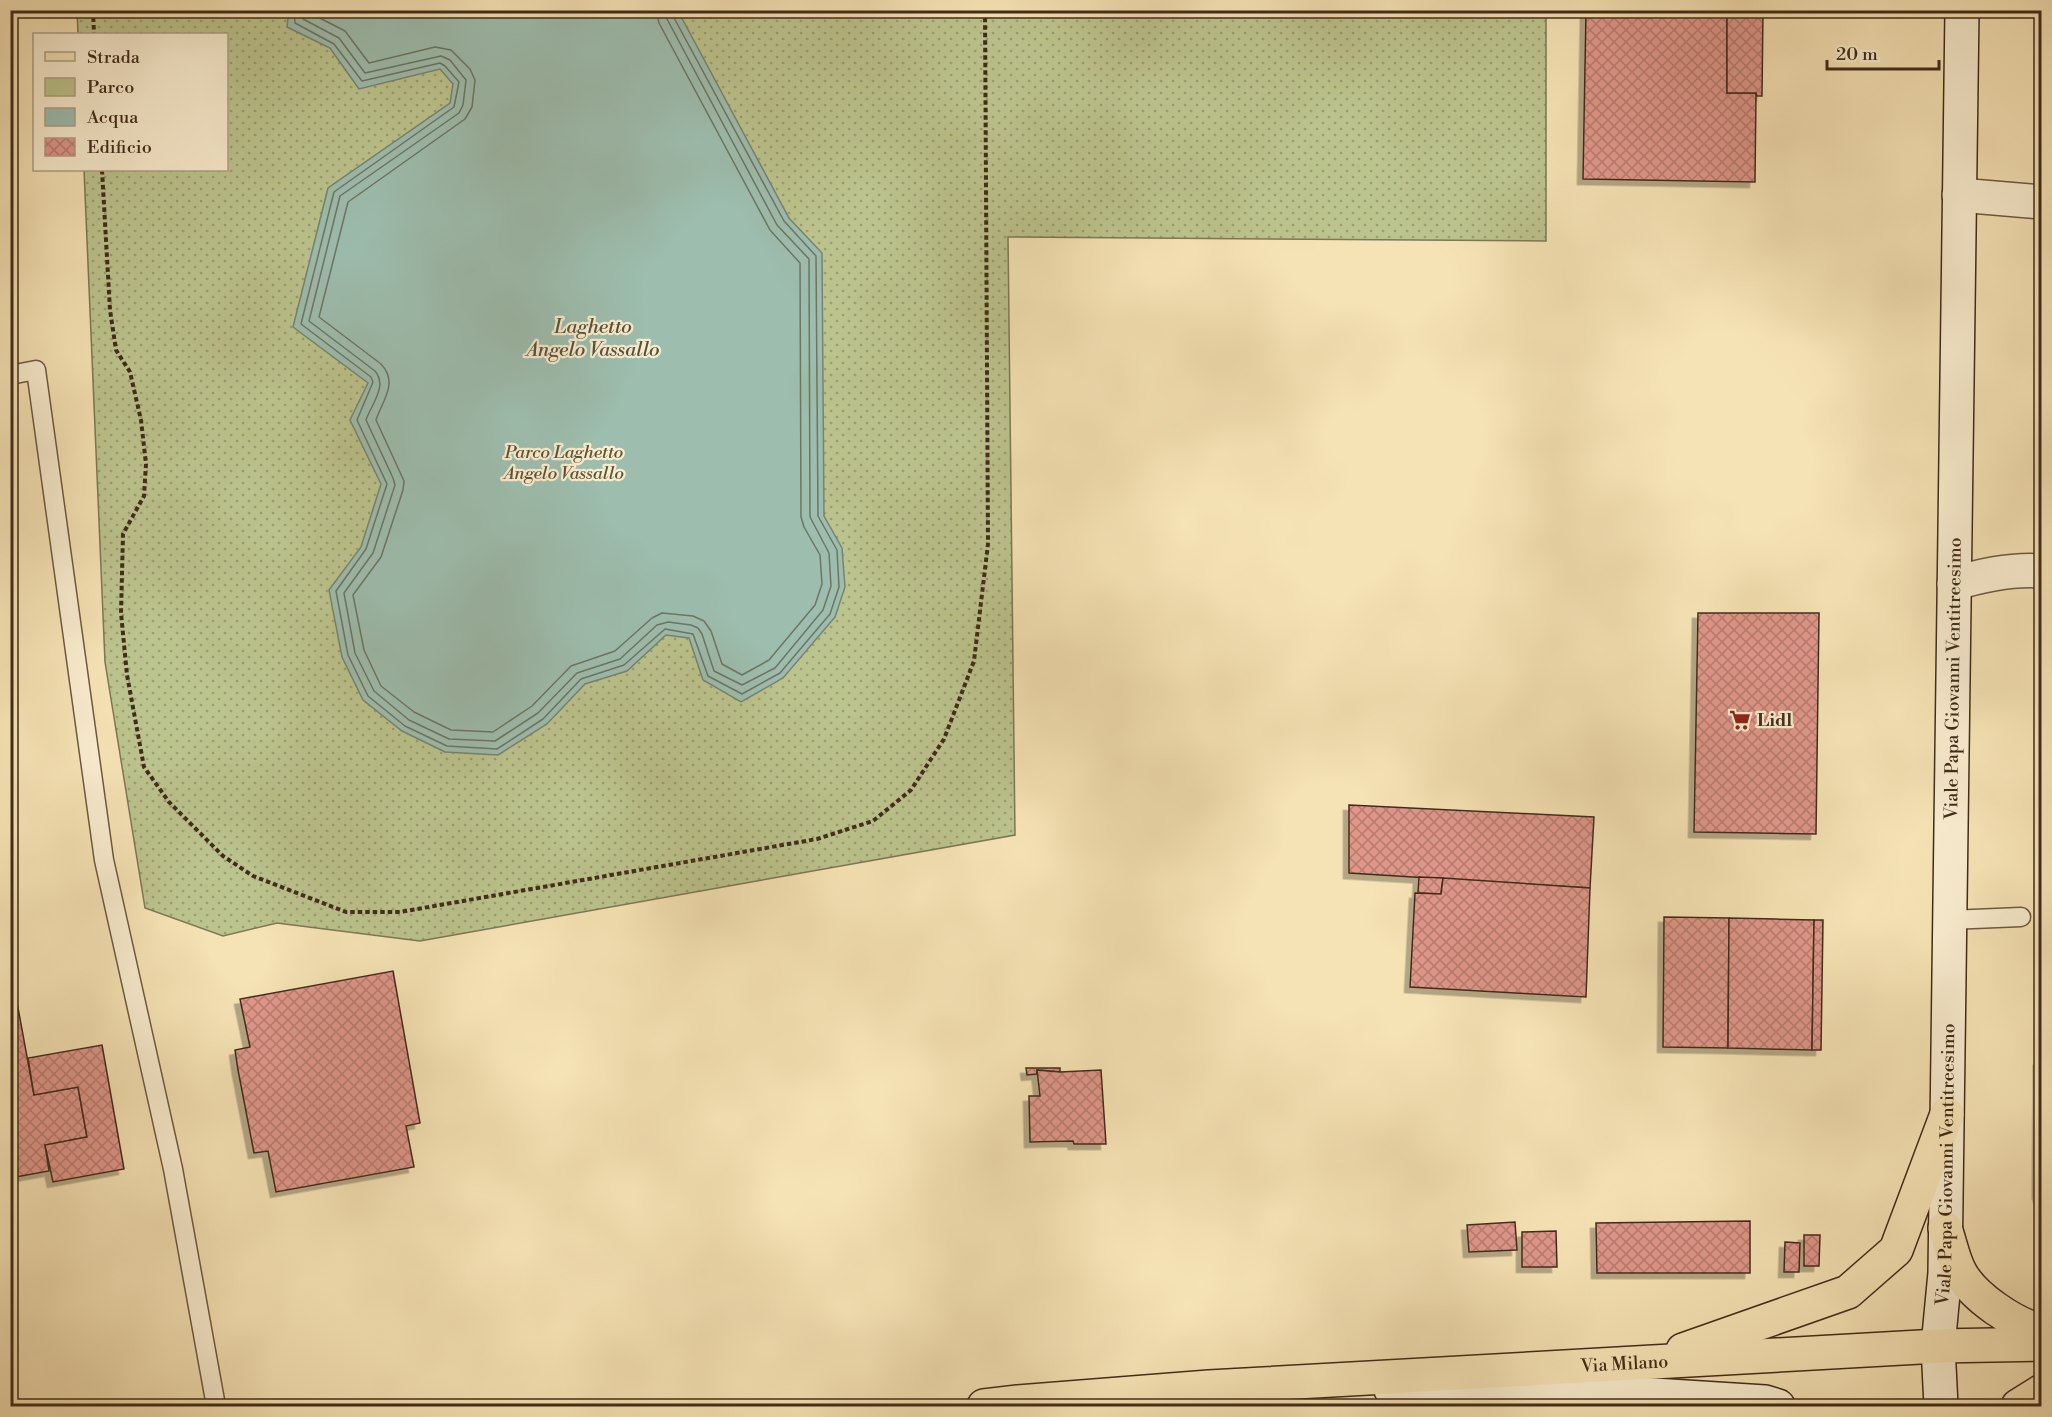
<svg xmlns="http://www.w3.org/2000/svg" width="2052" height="1417" font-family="'Libre Bodoni',serif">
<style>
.green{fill:url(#green-dots);stroke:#7e7854;stroke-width:1.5}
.water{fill:#9dbeaf;stroke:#788473;stroke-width:1.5}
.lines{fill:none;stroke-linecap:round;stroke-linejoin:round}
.shore{stroke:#6e7564;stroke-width:1.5}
.building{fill:url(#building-cross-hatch);stroke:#402c1a;stroke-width:1.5;filter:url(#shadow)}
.lane-casing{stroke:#6e5a41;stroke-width:21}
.street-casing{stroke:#6e5a41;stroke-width:36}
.secondary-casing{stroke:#402c1a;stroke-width:36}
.primary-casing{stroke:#402c1a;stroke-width:36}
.path{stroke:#402c1a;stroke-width:4;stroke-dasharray:4.5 3;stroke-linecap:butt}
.lane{stroke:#f9edcf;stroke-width:18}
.street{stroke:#f9edcf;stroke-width:33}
.secondary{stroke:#f9edcf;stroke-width:33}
.primary{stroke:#f6e3b5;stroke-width:33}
.labels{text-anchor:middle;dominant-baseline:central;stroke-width:4.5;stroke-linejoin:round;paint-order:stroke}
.park-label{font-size:18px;font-style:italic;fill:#5f5237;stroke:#f9edcf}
.street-label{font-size:18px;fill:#402c1a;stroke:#f9edcf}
.poi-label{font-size:18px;font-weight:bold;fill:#402c1a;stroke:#f9edcf;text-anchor:start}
.water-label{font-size:20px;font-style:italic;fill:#57503f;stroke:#f9edcf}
</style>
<defs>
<pattern id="green-dots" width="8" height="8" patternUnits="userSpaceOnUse" patternTransform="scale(1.5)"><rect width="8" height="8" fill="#bcc48d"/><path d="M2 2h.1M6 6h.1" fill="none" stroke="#9a9f72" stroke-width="1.8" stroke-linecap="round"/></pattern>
<pattern id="building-cross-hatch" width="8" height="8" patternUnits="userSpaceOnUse" patternTransform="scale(1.5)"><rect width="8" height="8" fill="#e0978a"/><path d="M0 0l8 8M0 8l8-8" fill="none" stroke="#b77b70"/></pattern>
<filter id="shadow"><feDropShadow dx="-5.5" dy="5.5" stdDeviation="0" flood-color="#0004"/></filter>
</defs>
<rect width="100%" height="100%" fill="#f6e3b5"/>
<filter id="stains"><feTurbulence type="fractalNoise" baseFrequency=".00333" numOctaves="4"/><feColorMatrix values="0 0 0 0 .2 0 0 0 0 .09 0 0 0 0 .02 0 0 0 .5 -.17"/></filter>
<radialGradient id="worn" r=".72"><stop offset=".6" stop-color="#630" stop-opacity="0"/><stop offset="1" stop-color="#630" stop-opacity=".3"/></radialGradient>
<polygon class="green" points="77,11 1546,11 1546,241 1008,237 1015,835 420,941 277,923 223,936 145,908 105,662 84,170 226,170 226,34 78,34"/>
<polygon class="water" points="289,10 678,11 789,218 822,253 824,516 842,548 845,587 835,617 783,678 741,702 703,680 689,638 666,635 627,671 585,684 547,724 498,755 445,752 402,731 363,700 342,657 329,590 361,547 381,484 350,420 368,383 293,327 328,188 450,103 453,84 440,69 359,89 330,48 287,27"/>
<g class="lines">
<g class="shore">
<polyline points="294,10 295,23 334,44 362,81 440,63 445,66 459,82 454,107 334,192 301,324 371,377 373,382 357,420 387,484 366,549 336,591 348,655 368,696 405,726 447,746 497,749 543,719 581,679 624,665 665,629 693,634 708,676 742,694 780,673 830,614 839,587 837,550 818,516 816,256 784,221 673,16 673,10"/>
<path d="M 302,10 L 303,19 L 339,38 L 365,73 L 441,56 L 450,60 L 466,80 L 463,105 L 459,113 L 340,196 L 309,321 L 375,371 C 388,386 371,405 366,420 L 393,478 L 395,485 L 373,553 L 344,593 L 355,653 L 374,691 L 409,720 L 449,739 L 495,741 L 538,713 L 577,673 L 620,659 L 657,625 L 668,622 L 691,625 L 698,628 L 702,634 L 714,671 L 742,685 L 775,668 L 823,610 L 831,586 L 829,553 L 810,517 L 809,259 L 777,225 L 667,19 L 665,10"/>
<path d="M 311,10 L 312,14 L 345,31 L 369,63 L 435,47 L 451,50 L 470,69 L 475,80 L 472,107 L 465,119 L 348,202 L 319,317 L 381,364 C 399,383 382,401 376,420 L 404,481 L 403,490 L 381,557 L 353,595 L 364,650 L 381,686 L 414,712 L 451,730 L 493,732 L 532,706 L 571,666 L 615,651 L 652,618 L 662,613 L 693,616 L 704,621 L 711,631 L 722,664 L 742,675 L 769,660 L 815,605 L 822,584 L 820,555 L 804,527 L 801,517 L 800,263 L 770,230 L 659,23 L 656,10"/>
</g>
</g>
<g class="building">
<polygon points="1586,10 1730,10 1730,14 1727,14 1727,93 1756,93 1755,182 1583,179"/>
<polygon points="1730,10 1763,10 1762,96 1757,96 1756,93 1727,93 1727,14 1730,14"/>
<polygon points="1698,613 1819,613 1816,834 1694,832"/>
<polygon points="1349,805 1594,817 1590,888 1349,873"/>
<polygon points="1419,877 1443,878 1441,894 1418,893"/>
<polygon points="1443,878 1590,888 1586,997 1410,987 1415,893 1441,894"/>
<polygon points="1664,917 1729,918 1728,1048 1663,1047"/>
<polygon points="1729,918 1814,920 1812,1050 1728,1048"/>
<polygon points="1814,920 1823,920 1821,1050 1812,1050"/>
<polygon points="10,964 34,1095 78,1087 87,1137 45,1145 49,1171 10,1178"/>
<polygon points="393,971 420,1123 406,1126 414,1167 276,1192 268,1151 254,1153 238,1070 235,1050 250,1047 240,999"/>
<polygon points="102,1045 124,1169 53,1182 45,1145 87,1137 78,1087 34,1095 28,1058"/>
<polygon points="2039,1060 2042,1060 2042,1204 2038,1193"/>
<polygon points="2039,1060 2042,1060 2042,1204 2038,1193"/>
<polygon points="1026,1068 1060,1068 1060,1072 1037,1070 1037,1074 1027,1075"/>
<polygon points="1037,1070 1060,1072 1101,1070 1106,1144 1074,1144 1073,1141 1030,1142 1029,1096 1040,1096"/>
<polygon points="1750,1221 1750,1273 1597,1273 1596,1223"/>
<polygon points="1515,1222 1517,1250 1469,1252 1467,1225"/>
<polygon points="1556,1231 1557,1267 1522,1267 1522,1232"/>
<polygon points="1804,1235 1820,1235 1819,1266 1804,1266"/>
<polygon points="1785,1242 1800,1243 1799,1272 1784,1272"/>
</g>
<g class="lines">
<defs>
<g id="lane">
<polyline points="10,375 36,370 104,860 173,1169 216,1406"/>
<polyline points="1949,920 2021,917"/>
</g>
<g id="street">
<polyline points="1959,195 2042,202"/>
<path d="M 1954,584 C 1982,575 2012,569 2042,571"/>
</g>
<g id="secondary">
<polyline points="1391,1390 1638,1394 1765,1402 1778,1406"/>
<path id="s1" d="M 1941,1406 L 1938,1346 L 1945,1273 L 1962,10"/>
</g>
<g id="primary">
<path d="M 1945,1228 C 1950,1242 1953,1259 1960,1272 C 1973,1297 2015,1325 2042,1331"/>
<polyline points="1683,1350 1848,1292 1896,1250 1947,1114"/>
<path id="s2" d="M 984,1406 L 1018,1402 L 1209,1387 L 1938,1346 L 2042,1344"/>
<polyline points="2018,1406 2042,1391"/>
</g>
</defs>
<use href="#lane" class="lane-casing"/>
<use href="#street" class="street-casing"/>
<use href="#secondary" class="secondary-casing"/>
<use href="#primary" class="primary-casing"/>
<g class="path">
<polyline points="93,10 94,34"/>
<polyline points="102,170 110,310 116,350 130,372 141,420 146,464 144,496 123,534 121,613 127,675 144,767 169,802 223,856 253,876 346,912 400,912 817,839 873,821 911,790 944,739 974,661 988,544 985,10"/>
</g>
<use href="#lane" class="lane"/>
<use href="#street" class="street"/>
<use href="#secondary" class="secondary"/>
<use href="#primary" class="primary"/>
</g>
<defs>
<symbol id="supermarket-bare" viewBox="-9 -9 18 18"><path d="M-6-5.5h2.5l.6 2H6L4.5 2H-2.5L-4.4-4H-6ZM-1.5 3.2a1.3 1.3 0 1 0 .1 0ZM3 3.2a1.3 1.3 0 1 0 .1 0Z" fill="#8f2418" stroke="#f9edcf" stroke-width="2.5" paint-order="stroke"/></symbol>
</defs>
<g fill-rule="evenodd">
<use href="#supermarket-bare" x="1725" y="705" width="30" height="30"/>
</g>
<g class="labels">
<g class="park-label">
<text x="564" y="452">Parco Laghetto<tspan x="564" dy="21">Angelo Vassallo</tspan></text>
</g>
<g class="street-label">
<text stroke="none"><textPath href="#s1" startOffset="728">Viale Papa Giovanni Ventitreesimo</textPath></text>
<text stroke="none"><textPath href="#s1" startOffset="242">Viale Papa Giovanni Ventitreesimo</textPath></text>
<text stroke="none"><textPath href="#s2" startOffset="642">Via Milano</textPath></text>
</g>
<g class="poi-label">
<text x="1757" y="720">Lidl</text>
</g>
<g class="water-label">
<text x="593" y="327">Laghetto<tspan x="593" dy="23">Angelo Vassallo</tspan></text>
</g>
</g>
<rect width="2052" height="1417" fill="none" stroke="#f6e3b5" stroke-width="36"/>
<rect x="12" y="12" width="2028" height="1393" fill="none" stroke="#402c1a" stroke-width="3"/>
<rect x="18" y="18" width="2016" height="1381" fill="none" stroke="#402c1a" stroke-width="1.5"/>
<rect x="33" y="33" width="195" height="138" fill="#f9edcf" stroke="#afa087" stroke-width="1.5"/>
<rect x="45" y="52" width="30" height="9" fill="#f6e3b5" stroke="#afa087" stroke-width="1.5"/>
<text x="87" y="63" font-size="18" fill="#402c1a">Strada</text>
<rect x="45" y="78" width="30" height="18" fill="#bcc48d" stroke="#afa087" stroke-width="1.5"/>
<text x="87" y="93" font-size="18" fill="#402c1a">Parco</text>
<rect x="45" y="108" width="30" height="18" fill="#9dbeaf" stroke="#afa087" stroke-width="1.5"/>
<text x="87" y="123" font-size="18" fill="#402c1a">Acqua</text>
<rect x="45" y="138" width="30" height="18" fill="url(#building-cross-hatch)" stroke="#afa087" stroke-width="1.5"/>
<text x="87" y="153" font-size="18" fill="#402c1a">Edificio</text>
<path d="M1827 60v9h112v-9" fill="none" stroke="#402c1a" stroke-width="3"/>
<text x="1836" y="60" font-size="18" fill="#402c1a" stroke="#f9edcf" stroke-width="4.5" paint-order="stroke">20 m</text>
<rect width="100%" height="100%" filter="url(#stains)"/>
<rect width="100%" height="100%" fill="url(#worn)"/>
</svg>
